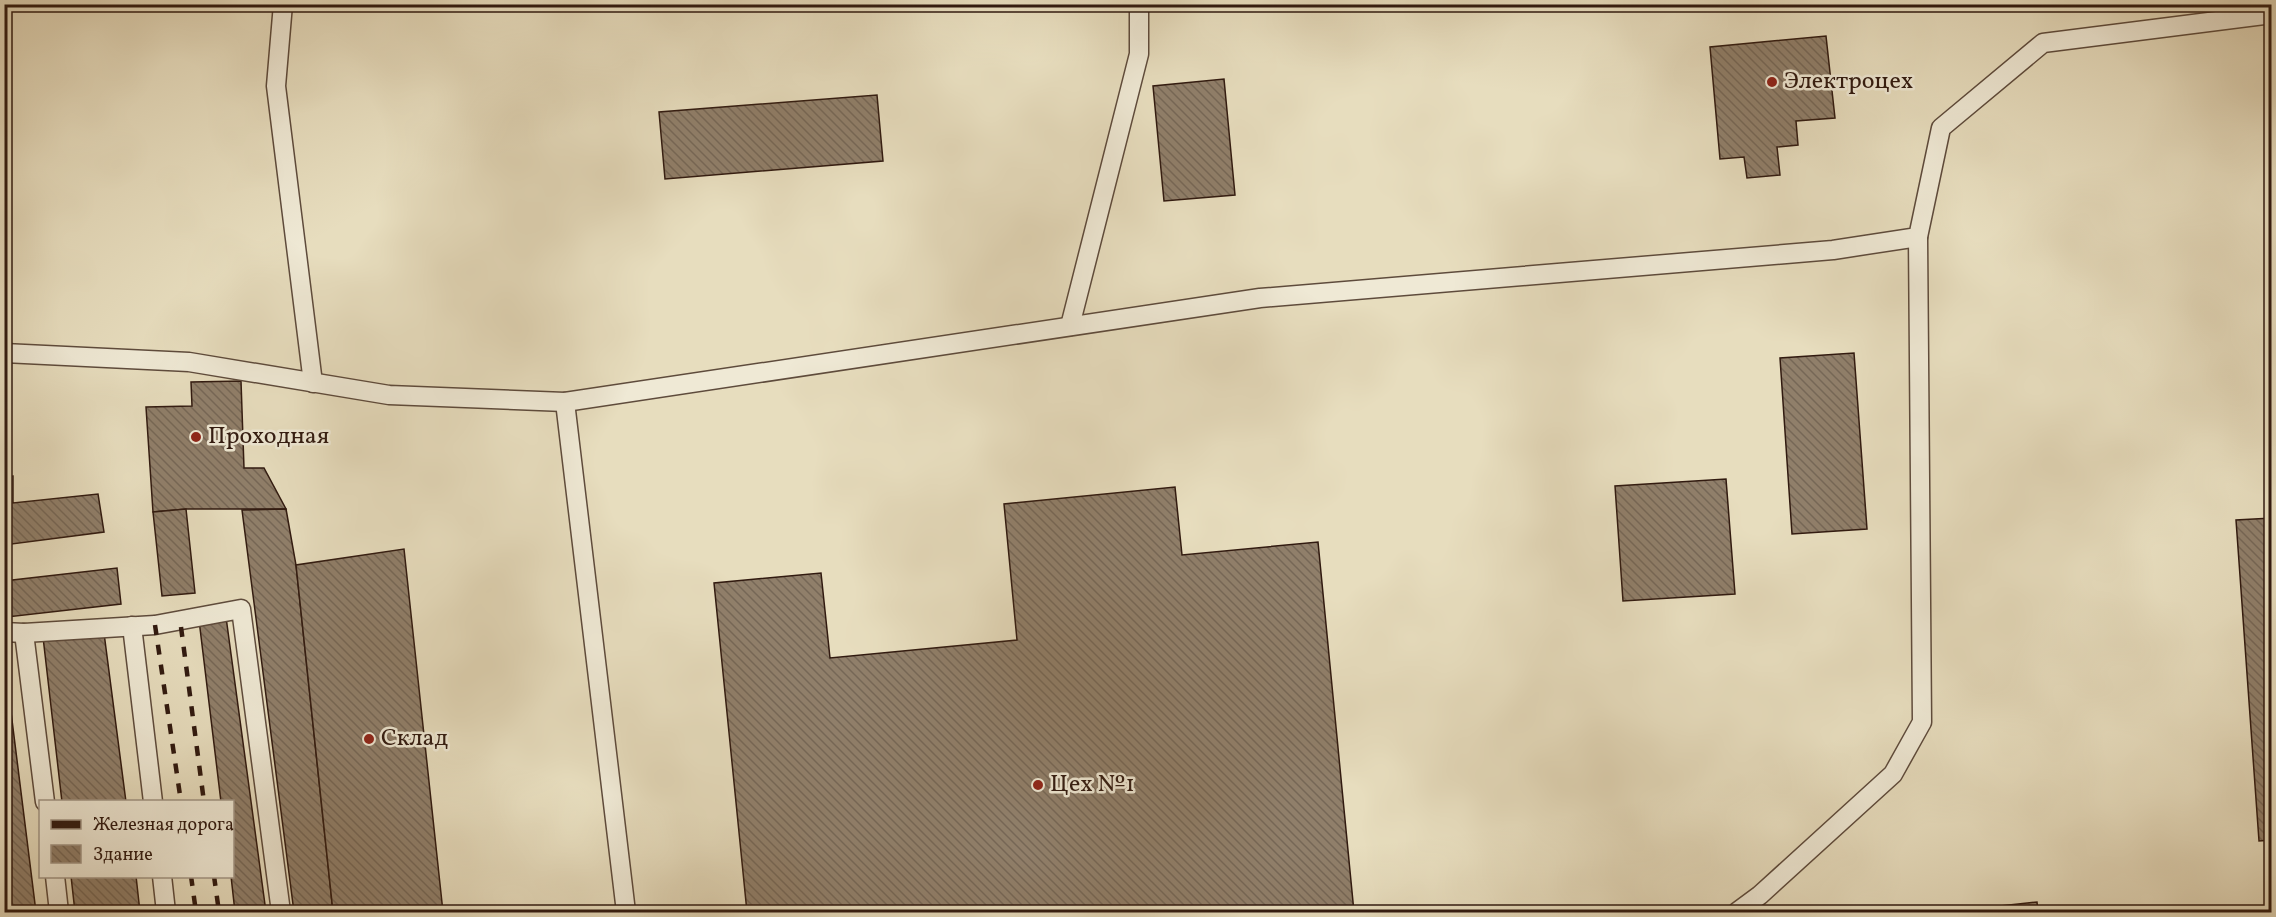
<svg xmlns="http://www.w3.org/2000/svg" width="2276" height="917" font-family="Vollkorn,serif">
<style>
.building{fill:url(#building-back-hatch);stroke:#311a10;stroke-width:1.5}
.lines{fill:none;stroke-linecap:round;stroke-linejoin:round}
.lane-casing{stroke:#5e4b3c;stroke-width:21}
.lane{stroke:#efe9d5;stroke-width:18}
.rail{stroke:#311a10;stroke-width:4.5;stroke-dasharray:10 10;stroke-linecap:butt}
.poi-dot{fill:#8f2418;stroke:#efe9d5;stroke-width:2}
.labels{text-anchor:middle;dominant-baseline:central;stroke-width:5;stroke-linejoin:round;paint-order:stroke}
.poi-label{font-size:24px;fill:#311a10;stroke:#efe9d5;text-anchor:start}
</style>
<defs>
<pattern id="building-back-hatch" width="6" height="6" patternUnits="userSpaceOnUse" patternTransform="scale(1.5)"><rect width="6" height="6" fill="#907f6a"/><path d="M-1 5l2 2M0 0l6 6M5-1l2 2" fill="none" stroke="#766756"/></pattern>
</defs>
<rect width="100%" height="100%" fill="#e7ddbe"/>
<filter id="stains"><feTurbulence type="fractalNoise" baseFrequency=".00333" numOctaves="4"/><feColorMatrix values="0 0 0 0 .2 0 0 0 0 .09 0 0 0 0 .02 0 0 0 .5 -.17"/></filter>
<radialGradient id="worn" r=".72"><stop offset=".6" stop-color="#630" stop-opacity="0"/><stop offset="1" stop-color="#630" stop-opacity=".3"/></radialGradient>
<g class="building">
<polygon points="1826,36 1835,118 1796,121 1798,145 1777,147 1780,175 1747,178 1744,157 1720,159 1710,47"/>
<polygon points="1224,79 1235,195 1164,201 1153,86"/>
<polygon points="877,95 883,161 665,179 659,112"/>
<polygon points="1854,353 1867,529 1792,534 1780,358"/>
<polygon points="241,381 244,468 264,468 286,509 186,509 153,512 146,407 192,406 191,382"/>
<polygon points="13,476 13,503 98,494 104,532 4,545 4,477"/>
<polygon points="1726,479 1735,594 1623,601 1615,486"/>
<polygon points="1175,487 1182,555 1318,542 1354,912 747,912 714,583 821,573 830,658 1017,640 1004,504"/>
<polygon points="186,509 195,593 162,596 153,512"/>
<polygon points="286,509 296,565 333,912 294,912 242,510"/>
<polygon points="2272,518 2272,840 2259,841 2236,520"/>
<polygon points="404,549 443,912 333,912 296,565"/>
<polygon points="117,568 121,604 7,617 4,581"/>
<polygon points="226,617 266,912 235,912 231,876 232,876 232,802 221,802 199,620"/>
<polygon points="104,633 126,802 62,802 43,637"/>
<polygon points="4,656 36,912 4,912"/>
<polygon points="71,876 136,876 140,912 75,912"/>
<polygon points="2037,902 2038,912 1964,912 1964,910"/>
</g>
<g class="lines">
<defs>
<g id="lane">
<polyline points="283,4 276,86 313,383"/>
<polyline points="1070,326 1139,54 1139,4"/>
<polyline points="4,353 189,362 389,395 565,402 1260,298 1833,250 1918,237 1941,128 2043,43 2272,14"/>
<polyline points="565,402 626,912"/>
<polyline points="132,626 153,802"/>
<polyline points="4,632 24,633 155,625 241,609 281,912"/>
<polyline points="24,633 45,802"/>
<polyline points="55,876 59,912"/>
<polyline points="162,876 166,912"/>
<polyline points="1737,912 1760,895 1893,774 1922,722 1918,237"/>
</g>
</defs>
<use href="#lane" class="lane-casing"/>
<use href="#lane" class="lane"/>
<g class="rail">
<polyline points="155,625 181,802"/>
<polyline points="181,627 204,802"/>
<polyline points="191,876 196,912"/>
<polyline points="214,876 219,912"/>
</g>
</g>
<g class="poi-dot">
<circle cx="1772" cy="82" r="6"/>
<circle cx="196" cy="437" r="6"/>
<circle cx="369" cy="739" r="6"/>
<circle cx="1038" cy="785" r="6"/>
</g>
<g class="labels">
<g class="poi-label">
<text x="1784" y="82">Электроцех</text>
<text x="208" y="437">Проходная</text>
<text x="381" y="739">Склад</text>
<text x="1050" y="785">Цех №1</text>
</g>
</g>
<rect width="2276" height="917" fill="none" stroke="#e7ddbe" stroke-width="24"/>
<rect x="6" y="6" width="2264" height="905" fill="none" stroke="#311a10" stroke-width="3"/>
<rect x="12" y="12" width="2252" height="893" fill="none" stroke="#311a10" stroke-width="1.5"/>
<rect x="39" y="800" width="195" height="78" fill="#efe9d5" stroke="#a39686" stroke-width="1.5"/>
<rect x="51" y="820" width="30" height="9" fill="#311a10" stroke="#a39686" stroke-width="1.5"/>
<text x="93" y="830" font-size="18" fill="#311a10">Железная дорога</text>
<rect x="51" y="845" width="30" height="18" fill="url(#building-back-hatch)" stroke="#a39686" stroke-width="1.5"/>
<text x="93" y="860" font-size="18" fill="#311a10">Здание</text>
<rect width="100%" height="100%" filter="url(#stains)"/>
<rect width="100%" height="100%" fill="url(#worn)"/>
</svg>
